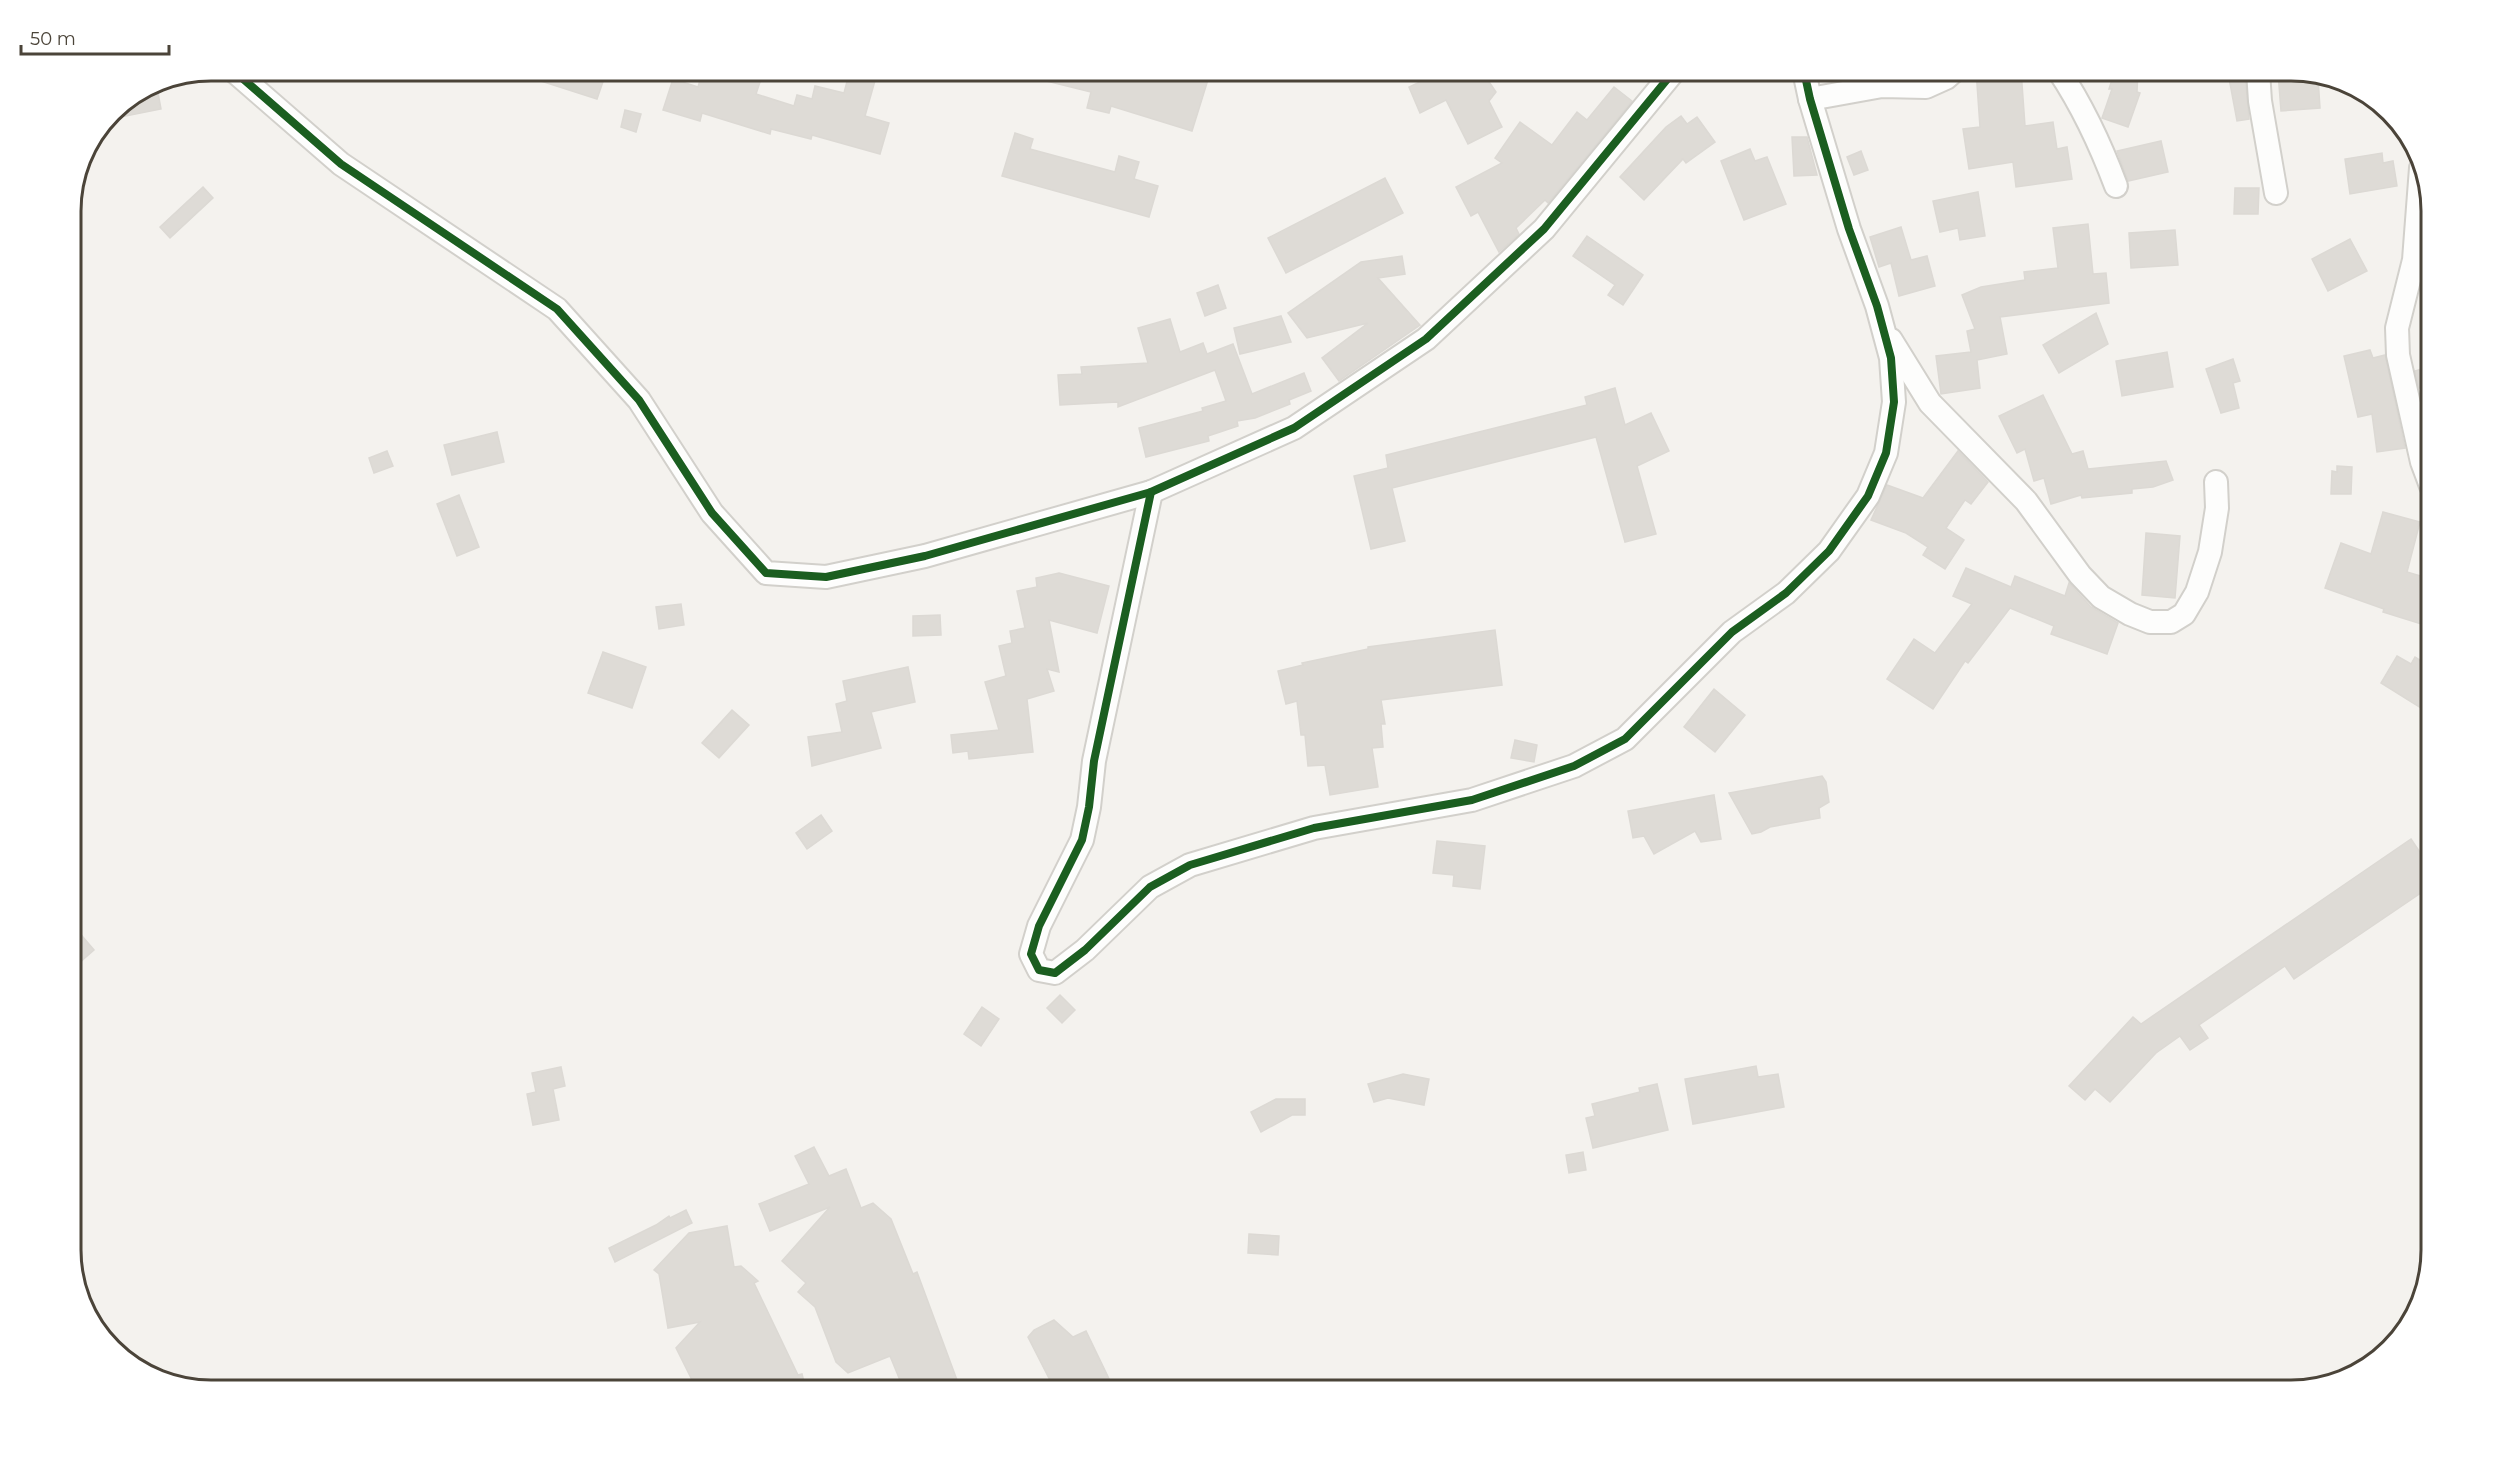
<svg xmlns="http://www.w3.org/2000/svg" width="2502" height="1461" font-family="Montserrat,sans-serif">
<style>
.building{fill:#dedbd6;stroke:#dcd9d4;stroke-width:1.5}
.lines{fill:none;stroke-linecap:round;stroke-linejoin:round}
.street-casing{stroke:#d2d0cb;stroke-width:26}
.street{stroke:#fdfdfc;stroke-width:22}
.cycleway-casing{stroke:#fff;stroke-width:11}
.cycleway{stroke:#1b5e20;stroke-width:8}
.rim{fill:none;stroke:#4b4439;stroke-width:3}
</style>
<rect width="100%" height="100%" fill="#f4f2ee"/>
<g class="building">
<polygon points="520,70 607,70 597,99 519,74"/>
<polygon points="703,70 719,70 741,78 742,73 761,79 756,94 794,106 797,95 812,99 815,86 844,93 850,70 878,70 865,116 889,123 880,154 812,135 811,139 771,129 770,134 702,113 700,121 663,110 673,79 698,87"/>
<polygon points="1027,70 1165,70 1183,76 1184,70 1211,70 1192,131 1111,106 1109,113 1087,108 1091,92 1026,76"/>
<polygon points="1445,70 1481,70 1496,92 1489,101 1502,127 1468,144 1446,100 1420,113 1409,87"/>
<polygon points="1976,70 2021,70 2025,126 2053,122 2057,149 2067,147 2072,179 2016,187 2013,162 1969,169 1963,129 1980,127"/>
<polygon points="2115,70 2138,70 2137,92 2140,93 2128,127 2102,118 2112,89 2109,89"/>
<polygon points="2293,71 2318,78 2320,108 2281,111 2278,72"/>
<polygon points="2245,75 2249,119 2237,121 2229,78"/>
<polygon points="156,82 161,109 106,120 112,111"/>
<polygon points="1614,87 1632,101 1548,203 1545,200 1516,228 1519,234 1499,252 1478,212 1471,216 1456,187 1502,163 1495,158 1520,122 1552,145 1577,112 1587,120"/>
<polygon points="625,110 641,114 636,132 621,127"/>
<polygon points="1681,116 1687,124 1697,117 1715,142 1686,163 1683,159 1644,200 1620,177 1666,127"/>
<polygon points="1015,133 1033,139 1030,149 1115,172 1119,156 1139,162 1134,179 1158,186 1149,217 1002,176"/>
<polygon points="1792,137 1807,137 1817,175 1794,176"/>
<polygon points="2161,141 2168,172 2128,181 2117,151"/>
<polygon points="1750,149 1755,161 1767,157 1786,204 1744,220 1721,161"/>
<polygon points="1861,151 1868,170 1854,175 1847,157"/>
<polygon points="2382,153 2383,163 2393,161 2397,186 2350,194 2345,159"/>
<polygon points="1385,178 1403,213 1286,273 1268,238"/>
<polygon points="203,187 213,198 170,238 160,227"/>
<polygon points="2235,188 2259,188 2258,214 2234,214"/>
<polygon points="1978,192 1985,236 1960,240 1958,228 1940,232 1933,201"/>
<polygon points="2088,224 2093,274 2106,273 2109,303 2000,317 2007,354 1977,360 1980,388 1941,394 1936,356 1971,352 1967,331 1975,329 1962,295 1981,287 2025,280 2024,272 2058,268 2053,228"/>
<polygon points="1901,227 1911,260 1927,256 1935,286 1899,296 1891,263 1879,267 1870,237"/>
<polygon points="2175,230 2178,265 2131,268 2129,233"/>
<polygon points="1587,236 1643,275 1623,305 1608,295 1615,285 1573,256"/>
<polygon points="2350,239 2367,271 2328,291 2312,259"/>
<polygon points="1402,256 1405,274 1378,278 1420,325 1339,381 1322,358 1368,323 1307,338 1288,313 1361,262"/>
<polygon points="1218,285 1226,308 1205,316 1197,293"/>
<polygon points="2096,313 2108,344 2059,373 2043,345"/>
<polygon points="1281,316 1291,342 1240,354 1234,328"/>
<polygon points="1170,319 1180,352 1203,343 1207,354 1233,344 1252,394 1304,373 1311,391 1289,400 1290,404 1255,418 1237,421 1238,426 1208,436 1209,441 1146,457 1139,428 1203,411 1202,408 1226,401 1215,370 1118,407 1118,402 1060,405 1058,375 1082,374 1081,367 1148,363 1138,328"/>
<polygon points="2370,350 2373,358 2385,355 2405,448 2377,452 2372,414 2358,417 2344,356"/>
<polygon points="2167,352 2173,387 2122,396 2116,361"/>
<polygon points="2233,359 2240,381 2233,383 2239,408 2221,413 2206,369"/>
<polygon points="2431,366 2431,385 2419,388 2415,371"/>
<polygon points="1615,388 1625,425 1651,413 1669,451 1637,466 1656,534 1625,542 1596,437 1392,488 1405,541 1371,549 1354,476 1388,468 1386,455 1587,405 1585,397"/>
<polygon points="2043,395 2072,454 2083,451 2088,469 2166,461 2173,480 2153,487 2132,489 2132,493 2082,498 2081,495 2051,504 2044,478 2034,481 2025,449 2017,453 1999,416"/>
<polygon points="497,432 504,462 452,475 444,445"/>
<polygon points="387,451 393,466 374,473 369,458"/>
<polygon points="1958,451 1988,482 1971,504 1965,500 1946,528 1964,540 1945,569 1923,555 1928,547 1906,533 1871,520 1887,485 1923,498"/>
<polygon points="2337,466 2352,467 2351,494 2331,494 2332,471 2337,472"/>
<polygon points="459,495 479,547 457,556 437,504"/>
<polygon points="2383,512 2420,522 2407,572 2431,579 2431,627 2383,612 2384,609 2325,588 2341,543 2371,554"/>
<polygon points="2146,533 2180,536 2175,598 2142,595"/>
<polygon points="1966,568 2011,587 2015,576 2065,596 2069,583 2091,607 2118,623 2107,654 2051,634 2054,626 2010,608 1968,663 1965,661 1933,709 1887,679 1914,639 1935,653 1972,604 1953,596"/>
<polygon points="1059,573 1109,586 1097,633 1049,620 1059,672 1047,669 1054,691 1027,699 1033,752 969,759 968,751 953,753 951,735 999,730 985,682 1006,676 999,646 1012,643 1010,631 1025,628 1017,591 1037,587 1036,578"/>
<polygon points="681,604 684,625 659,629 656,607"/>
<polygon points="940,615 941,635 913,636 913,616"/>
<polygon points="1495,630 1502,685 1381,700 1385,724 1381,724 1383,747 1372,748 1378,787 1330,795 1325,765 1308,766 1305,735 1301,735 1297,701 1286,704 1278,671 1303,665 1302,663 1368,649 1368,647"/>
<polygon points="603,652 646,667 632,708 588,693"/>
<polygon points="2397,656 2411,664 2415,657 2431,667 2431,690 2421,708 2381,683"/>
<polygon points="908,667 915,702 871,712 881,748 812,766 808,737 842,732 836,704 847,701 843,681"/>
<polygon points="1714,689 1745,715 1715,752 1684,727"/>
<polygon points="732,710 749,725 719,758 702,743"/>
<polygon points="1515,740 1537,745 1534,762 1511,758"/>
<polygon points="1822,776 1826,782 1829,802 1819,808 1820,818 1770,827 1761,832 1752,834 1729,793"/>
<polygon points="1714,795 1721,839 1701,842 1695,831 1654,854 1644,836 1633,838 1628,811"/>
<polygon points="821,815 832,831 807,849 796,833"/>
<polygon points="2411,839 2430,867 2421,872 2431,886 2294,979 2285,966 2199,1025 2208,1038 2190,1050 2180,1036 2156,1053 2110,1102 2095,1089 2085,1100 2069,1086 2133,1017 2141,1024"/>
<polygon points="1437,841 1485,846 1480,889 1453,886 1454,875 1433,873"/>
<polygon points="71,923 94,950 71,970"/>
<polygon points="1060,995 1075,1010 1062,1023 1047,1008"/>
<polygon points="982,1007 999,1019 981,1046 964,1034"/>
<polygon points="1756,1066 1758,1077 1778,1074 1784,1107 1693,1124 1685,1079"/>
<polygon points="561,1067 565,1086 553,1089 559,1120 533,1125 527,1094 536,1092 532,1073"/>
<polygon points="1403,1074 1429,1079 1424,1105 1388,1098 1374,1102 1368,1084"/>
<polygon points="1657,1084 1668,1130 1593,1148 1586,1118 1595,1116 1592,1104 1640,1092 1639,1088"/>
<polygon points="1276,1099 1305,1099 1305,1115 1292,1115 1261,1132 1251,1112"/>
<polygon points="814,1147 829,1176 846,1169 861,1208 873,1203 891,1219 913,1274 917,1272 957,1380 930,1390 904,1390 890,1356 848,1373 836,1362 815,1307 798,1292 806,1283 782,1261 830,1207 770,1231 759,1204 809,1184 795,1156"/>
<polygon points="1583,1152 1586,1170 1569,1173 1566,1155"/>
<polygon points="686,1210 692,1223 615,1262 609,1248 656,1225 669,1216 670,1218"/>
<polygon points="727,1226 734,1267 741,1266 758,1281 754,1283 798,1375 802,1374 806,1390 697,1390 676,1348 700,1322 668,1328 659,1274 654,1270 689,1233"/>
<polygon points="1249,1234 1279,1236 1278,1255 1248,1253"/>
<polygon points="1054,1320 1073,1337 1086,1331 1111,1383 1096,1390 1055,1390 1028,1337 1034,1330"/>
</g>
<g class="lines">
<defs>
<g id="street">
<polyline points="234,71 341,164 557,309 639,400 712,513 766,573 826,577 925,556 1151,492 1294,428 1426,339 1544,229 1674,71"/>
<path d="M 2059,71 C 2083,107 2101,146 2116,186"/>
<polyline points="2258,71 2260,101 2276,193"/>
<polyline points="1810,99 1882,86 1926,87 1946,78 1954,71"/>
<polyline points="2421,168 2414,260 2397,328 2398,355 2422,462 2431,486"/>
<polyline points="1891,340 1930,403 2026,501 2080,575 2101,597 2130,614 2150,622 2171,622 2184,614 2197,592 2210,552 2217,508 2216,482"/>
<polyline points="1151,492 1094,761 1089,807 1082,840 1039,926 1031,954 1039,970 1055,973 1085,950 1150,887 1190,865 1314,828 1472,800 1574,766 1625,739 1732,632 1786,593 1829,551 1868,496 1886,453 1894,402 1891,358 1877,306 1849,229 1810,99 1804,71"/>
</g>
</defs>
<use href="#street" class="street-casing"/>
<use href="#street" class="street"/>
<defs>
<g id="cycleway">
<polyline points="234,71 341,164 557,309 639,400 712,513 766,573 826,577 925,556 1151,492 1294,428 1426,339 1544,229 1674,71"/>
<polyline points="1151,492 1094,761 1089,807 1082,840 1039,926 1031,954 1039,970 1055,973 1085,950 1150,887 1190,865 1314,828 1472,800 1574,766 1625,739 1732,632 1786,593 1829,551 1868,496 1886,453 1894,402 1891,358 1877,306 1849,229 1810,99 1804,71"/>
</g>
</defs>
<use href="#cycleway" class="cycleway-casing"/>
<use href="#cycleway" class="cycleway"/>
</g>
<path d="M0 0H2502V1461H0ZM211 81H2291A130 130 0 0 1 2421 211V1250A130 130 0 0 1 2291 1380H211A130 130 0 0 1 81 1250V211A130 130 0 0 1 211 81Z" fill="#fff" fill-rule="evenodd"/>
<path class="rim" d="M211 81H2291A130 130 0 0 1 2421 211V1250A130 130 0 0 1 2291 1380H211A130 130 0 0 1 81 1250V211A130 130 0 0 1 211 81Z"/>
<path d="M21 45v9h148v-9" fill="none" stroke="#4b4439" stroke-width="3"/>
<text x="30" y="45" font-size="18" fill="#4b4439" stroke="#ffffff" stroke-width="4.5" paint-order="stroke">50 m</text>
</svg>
